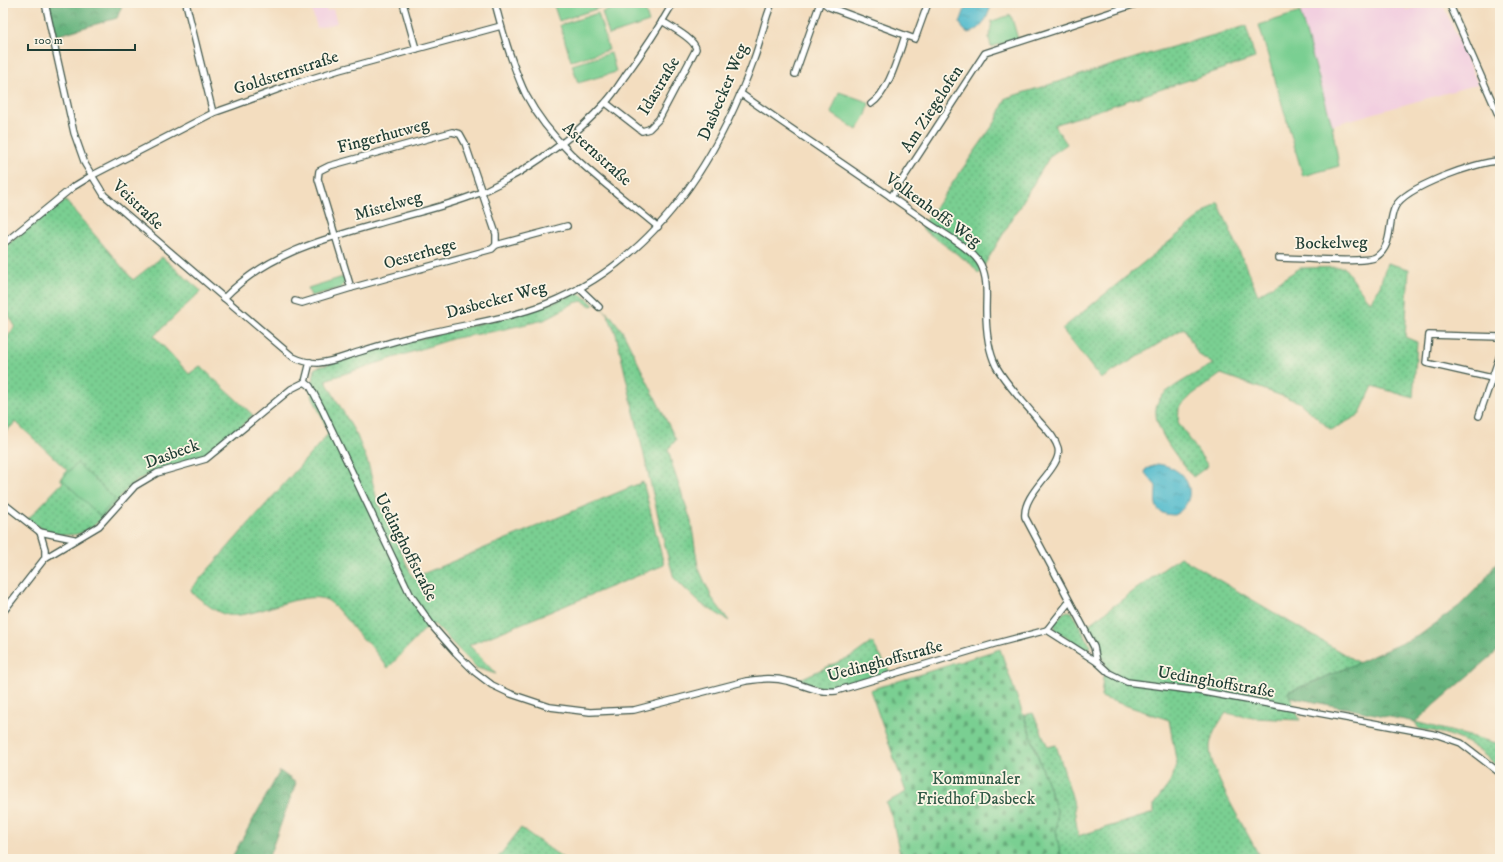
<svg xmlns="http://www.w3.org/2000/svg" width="1503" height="862" font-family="'IM FELL DW Pica',serif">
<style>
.built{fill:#f2cfe0}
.grass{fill:url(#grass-dots);stroke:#4c8663}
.forest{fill:url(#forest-crowns);stroke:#417858}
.cemetery{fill:url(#cemetery-stones);stroke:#4c8663}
.park{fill:#7acf92;stroke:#4c8663}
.water{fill:url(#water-ripples);stroke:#377c80}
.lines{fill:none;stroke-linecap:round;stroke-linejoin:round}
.minor-casing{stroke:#3f5549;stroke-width:8}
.minor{stroke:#fff;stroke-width:5.5}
.labels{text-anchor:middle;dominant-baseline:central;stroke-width:3.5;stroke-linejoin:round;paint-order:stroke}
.street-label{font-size:17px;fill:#1f3d34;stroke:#fcf5e5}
.park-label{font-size:17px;fill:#315a47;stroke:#fcf5e5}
</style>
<defs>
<pattern id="grass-dots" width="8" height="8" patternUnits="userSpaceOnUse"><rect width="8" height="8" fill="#7acf92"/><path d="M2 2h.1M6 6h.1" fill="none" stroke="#63a978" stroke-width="1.8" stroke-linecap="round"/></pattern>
<pattern id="forest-crowns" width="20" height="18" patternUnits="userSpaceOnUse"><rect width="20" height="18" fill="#63b27c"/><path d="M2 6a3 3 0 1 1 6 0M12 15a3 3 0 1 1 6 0" fill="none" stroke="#519266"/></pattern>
<pattern id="cemetery-stones" width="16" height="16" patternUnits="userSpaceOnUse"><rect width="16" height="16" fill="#7acf92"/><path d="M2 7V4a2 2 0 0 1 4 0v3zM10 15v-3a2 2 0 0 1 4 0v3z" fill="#63a978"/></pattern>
<pattern id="water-ripples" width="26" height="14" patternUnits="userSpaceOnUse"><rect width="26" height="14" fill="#4fbacc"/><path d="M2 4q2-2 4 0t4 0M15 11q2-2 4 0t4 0" fill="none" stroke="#4198a6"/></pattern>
</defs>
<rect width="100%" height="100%" fill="#fcf5e5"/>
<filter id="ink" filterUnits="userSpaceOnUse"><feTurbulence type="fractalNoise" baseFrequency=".025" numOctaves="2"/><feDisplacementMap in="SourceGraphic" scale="8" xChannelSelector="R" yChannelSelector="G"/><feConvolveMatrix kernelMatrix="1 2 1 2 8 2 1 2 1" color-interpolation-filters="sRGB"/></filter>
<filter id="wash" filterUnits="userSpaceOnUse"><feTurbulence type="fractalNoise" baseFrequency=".012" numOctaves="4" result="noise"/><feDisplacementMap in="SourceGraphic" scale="16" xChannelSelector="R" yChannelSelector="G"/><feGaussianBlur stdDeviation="0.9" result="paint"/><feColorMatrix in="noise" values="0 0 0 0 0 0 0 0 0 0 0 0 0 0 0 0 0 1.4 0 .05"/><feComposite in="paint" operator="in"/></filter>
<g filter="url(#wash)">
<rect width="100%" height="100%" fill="#f3ddbf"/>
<g class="built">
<polygon points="310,3 325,3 327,11 333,9 337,23 317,28"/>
<polygon points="1330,3 1403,3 1406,10 1430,3 1442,3 1478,84 1332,125 1300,12"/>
</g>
<g class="grass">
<polygon points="1246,26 1255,58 1054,125 1067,144 1050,156 979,274 971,264 921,228 996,121 1006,98 1151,53"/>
<path d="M 65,200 L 133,280 L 162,257 L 201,291 L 154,336 L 189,374 L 200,366 L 253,415 C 237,430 220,450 199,459 C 177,469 155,467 134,483 C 117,496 101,527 81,533 C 61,539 43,530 27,520 L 63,482 L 60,479 L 67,470 L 16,422 L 3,434 L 3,344 L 15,326 L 3,305 L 3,248 Z"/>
<path d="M 1218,202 L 1258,295 L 1300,268 L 1344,267 L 1370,303 L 1380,285 L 1387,263 L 1409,269 L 1405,337 L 1417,342 L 1413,398 L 1373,386 L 1359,415 L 1331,430 L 1299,402 L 1221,374 L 1193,394 L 1179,408 L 1178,422 L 1208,466 L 1193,477 C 1180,460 1142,419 1161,397 C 1170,387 1200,371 1213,364 L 1198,354 L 1184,328 L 1101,379 L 1062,329 Z"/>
<path d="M 577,293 L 584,296 L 594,305 L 591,306 L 582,301 L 574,303 L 544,320 L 496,331 L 455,338 L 325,380 L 357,436 L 368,463 L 377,500 L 413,578 L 643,482 L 664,565 L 469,645 L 496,674 L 477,668 L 434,624 L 426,628 L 388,668 L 367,641 L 364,641 C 357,633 335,604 327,600 C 302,589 255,619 228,615 C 215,613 202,600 192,593 L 191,589 L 329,433 L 311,393 L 315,368 L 399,344 L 534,310 Z"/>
<polygon points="588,296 611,316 623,332 676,440 668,449 673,468 691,521 698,567 712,598 729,621 700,603 674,578 665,546 616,334 607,313"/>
<path d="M 1180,557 L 1359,663 L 1288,692 L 1300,720 L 1253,718 L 1226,713 C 1219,723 1212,732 1210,746 C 1208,771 1248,832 1260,858 L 1061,859 L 1056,831 L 1057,811 L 1024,715 L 1033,713 L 1048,747 L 1056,745 L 1073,800 L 1078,836 L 1154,813 L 1154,804 L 1169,784 L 1177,765 L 1169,720 L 1101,697 L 1103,677 L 1107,667 L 1085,627 Z"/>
<polygon points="1068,611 1072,612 1090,645 1089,649 1086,650 1056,631 1054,624 1063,613"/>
<polygon points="872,642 890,672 827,688 819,687 800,679 854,655"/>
<path d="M 1415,722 L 1500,744 L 1500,769 C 1472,742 1457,734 1419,729 Z"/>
<polygon points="521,828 564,859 497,859"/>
</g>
<g class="forest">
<polygon points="48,3 123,3 117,18 55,36"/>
<polygon points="1500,558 1500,649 1415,722 1290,697 1288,692 1319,680 1420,635 1459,606 1483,582"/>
<polygon points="280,771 296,783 268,859 231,859"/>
</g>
<polygon class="cemetery" points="1000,649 1057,811 1056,831 1061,859 901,859 892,817 886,803 906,792 870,690"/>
<g class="park">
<polygon points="553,3 615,3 559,21"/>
<polygon points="631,3 643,3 649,22 609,35 602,12"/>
<polygon points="1300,12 1332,125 1339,166 1303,176 1259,25"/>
<polygon points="598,13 609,50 571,61 560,25"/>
<polygon points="1011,15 1018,39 991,47 989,38 992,21"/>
<polygon points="611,53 616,72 578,83 572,65"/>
<polygon points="839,92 868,102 869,106 866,115 857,130 831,113"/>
<polygon points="343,277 345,282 341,288 311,296 308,288"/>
<polygon points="77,463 115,499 100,516 62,479"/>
</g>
<g class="water">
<path d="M 967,3 L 992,3 C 987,17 984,30 968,33 L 963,29 L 960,23 Z"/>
<path d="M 1157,464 C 1188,467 1202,498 1175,515 C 1151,515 1156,501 1156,486 L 1145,473 L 1146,469 Z"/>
</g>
</g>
<g filter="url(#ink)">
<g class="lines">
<defs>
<g id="minor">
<path d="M 45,3 L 74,133 L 85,164 L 104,195 L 293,357 C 301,361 309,363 318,363 C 332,362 346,356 359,352 C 378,346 397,340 416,336 C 459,325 505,320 546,304 C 654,261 716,164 754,59 C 761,41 764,21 772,3"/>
<polyline points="186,3 213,113"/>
<polyline points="403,3 416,49"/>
<path d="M 495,3 C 503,34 512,66 526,95 C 555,151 611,187 658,227"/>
<polyline points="824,3 829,7 915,39 928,3"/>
<polyline points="1449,3 1500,119"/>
<polyline points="795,74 820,3"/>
<path d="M 740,93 C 802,137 865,178 927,222 C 942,233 973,249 981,265 C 988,279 986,295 986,310 C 986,328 988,350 996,366 C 1007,386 1025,403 1039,421 C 1046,429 1055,437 1058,448 C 1063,468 1022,492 1025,517 L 1094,647 L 1097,662"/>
<path d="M 606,103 L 642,131 L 649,129 L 659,119 L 696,49 C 695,39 671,27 662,21"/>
<path d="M 871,104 C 889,92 898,56 905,36"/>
<polygon points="452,132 460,134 465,143 496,234 496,245 492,249 351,288 318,179 319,171 329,166"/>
<polyline points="1498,161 1500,175"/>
<polyline points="891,197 985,53 1139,3"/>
<polyline points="3,244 73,187 91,176 213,113 233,106 290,85 339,70 501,26"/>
<polyline points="496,245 567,226"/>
<path d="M 1279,258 C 1297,258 1364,264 1376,257 C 1394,245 1387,223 1395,207 C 1405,187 1476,162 1498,161 L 1500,157"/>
<polyline points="579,288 599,307"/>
<path d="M 224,298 C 269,251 331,237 391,220 C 422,211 455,204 484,191 C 530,169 571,141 605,103 C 613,95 619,85 625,76 C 642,53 658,29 673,3"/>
<polyline points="295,301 302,303 351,288"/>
<polyline points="1492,378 1426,363 1429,335 1500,337"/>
<path d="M 305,382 L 310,386 L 323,411 L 410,594 L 434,628 L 456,653 L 475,672 L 492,685 L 511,694 L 550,707 L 590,712 L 634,710 L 746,681 C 760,679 773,677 787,681 C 806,685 815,693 836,691 L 994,644 L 1047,630 L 1097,662 L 1109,673 L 1127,682 L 1198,691 L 1438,735 L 1461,743 L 1500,773"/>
<polyline points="305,382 310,362"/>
<polyline points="1479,416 1500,355"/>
<polyline points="3,503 40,532 45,549 45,558"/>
<polyline points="40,532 74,539"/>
<polyline points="3,612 45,558 99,526 135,486 157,473 206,459 291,389 305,382"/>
<polyline points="1047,630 1069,602"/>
</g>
</defs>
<use href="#minor" class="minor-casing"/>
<use href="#minor" class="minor"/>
</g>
</g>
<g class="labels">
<g class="street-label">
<text transform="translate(286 73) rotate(-18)">Goldsternstraße</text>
<text transform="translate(659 86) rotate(-59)">Idastraße</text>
<text transform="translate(723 92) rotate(-67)">Dasbecker Weg</text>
<text transform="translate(932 109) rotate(-57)">Am Ziegelofen</text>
<text transform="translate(383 136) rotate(-15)">Fingerhutweg</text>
<text transform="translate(597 154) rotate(42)">Asternstraße</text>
<text transform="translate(138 205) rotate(43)">Veistraße</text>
<text transform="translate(388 206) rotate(-16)">Mistelweg</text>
<text transform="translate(933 210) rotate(36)">Volkenhoffs Weg</text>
<text transform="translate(1331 243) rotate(-1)">Bockelweg</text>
<text transform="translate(420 254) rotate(-16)">Oesterhege</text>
<text transform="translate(496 300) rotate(-15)">Dasbecker Weg</text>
<text transform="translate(172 454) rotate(-20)">Dasbeck</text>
<text transform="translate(406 547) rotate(63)">Uedinghoffstraße</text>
<text transform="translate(885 661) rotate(-15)">Uedinghoffstraße</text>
<text transform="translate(1216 682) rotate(10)">Uedinghoffstraße</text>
</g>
<g class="park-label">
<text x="976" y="779">Kommunaler<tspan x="976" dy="20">Friedhof Dasbeck</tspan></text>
</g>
</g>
<rect width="1503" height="862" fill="none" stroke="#fcf5e5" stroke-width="16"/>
<path d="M28 44v6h107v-6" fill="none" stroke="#1f3d34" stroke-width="2"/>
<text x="34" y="44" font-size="12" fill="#1f3d34" stroke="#fcf5e5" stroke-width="3" paint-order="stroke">100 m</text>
</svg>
